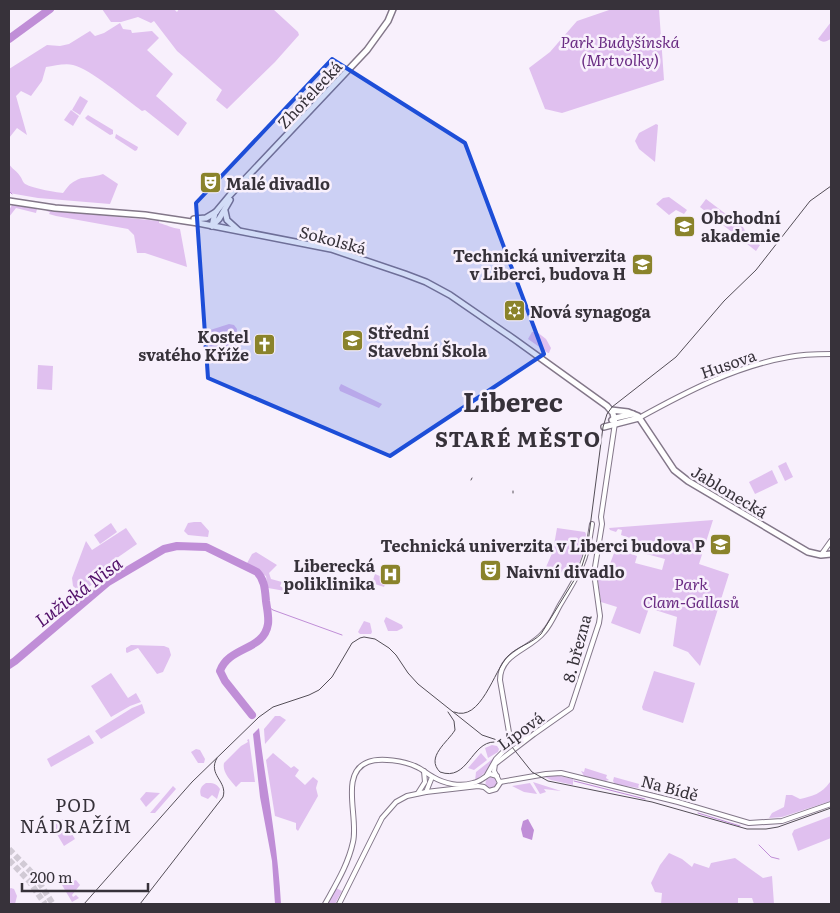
<svg xmlns="http://www.w3.org/2000/svg" width="840" height="913" font-family="Literata,serif">
<style>
.green{fill:#e0c0ef}
.water{fill:#c08ed7}
.lines{fill:none;stroke-linecap:round;stroke-linejoin:round}
.stream{stroke:#c08ed7;stroke-width:1}
.river{stroke:#c08ed7;stroke-width:8}
.highway-tunnel{stroke:#d1cad5;stroke-width:6;stroke-dasharray:6 3;stroke-linecap:butt}
.minor-casing{stroke:#837789;stroke-width:6}
.major-casing{stroke:#837789;stroke-width:8}
.minor{stroke:#fff;stroke-width:4}
.major{stroke:#fff;stroke-width:5}
.tram{stroke:#544e57;stroke-width:1}
.marked{fill:#1d4ed8;fill-opacity:0.2;stroke:#1d4ed8;stroke-width:4;stroke-linejoin:round}
.labels{text-anchor:middle;dominant-baseline:central;stroke-width:5;stroke-linejoin:round;paint-order:stroke}
.park-label{font-size:16px;font-style:italic;fill:#6b2d84;stroke:#f8f0fc}
.street-label{font-size:16px;fill:#37323a;stroke:#f8f0fc}
.poi-label{font-size:16px;font-weight:bold;fill:#37323a;stroke:#f8f0fc;text-anchor:start}
.water-label{font-size:18px;font-style:italic;fill:#510f69;stroke:#f8f0fc}
.neighbourhood-label{font-size:18px;letter-spacing:1px;fill:#37323a;stroke:#f8f0fc}
.district-label{font-size:21px;font-weight:bold;letter-spacing:1px;fill:#37323a;stroke:#f8f0fc}
.town-label{font-size:26px;font-weight:bold;fill:#37323a;stroke:#f8f0fc}
</style>
<rect width="100%" height="100%" fill="#f8f0fc"/>
<g class="green">
<polygon points="102,9 174,9 177,12 179,9 273,9 298,32 299,35 275,62 227,109 216,100 222,90 177,51 154,21 151,23 138,17 121,22 111,22"/>
<polygon points="612,9 659,9 664,80 562,113 545,109 529,68 550,52 577,21"/>
<path d="M 831,22 L 831,39 C 825,42 823,43 818,39 Z"/>
<path d="M 120,23 L 123,29 L 131,30 L 132,33 L 152,31 L 159,38 L 147,50 L 173,74 L 156,96 L 187,123 L 178,136 L 145,110 L 142,111 C 128,101 89,68 73,65 C 65,63 54,66 46,67 L 42,81 L 31,96 L 21,91 L 16,96 L 27,135 L 17,128 L 9,138 L 9,69 L 47,45 L 60,46 L 69,44 L 90,31 L 95,36 L 104,33 Z"/>
<polygon points="80,96 88,101 80,115 72,110"/>
<polygon points="71,110 79,116 73,126 64,120"/>
<polygon points="88,115 113,130 113,134 110,135 87,120 85,118"/>
<polygon points="656,124 658,125 655,162 639,149 635,141 639,133"/>
<polygon points="116,134 138,147 137,150 135,151 115,138"/>
<path d="M 9,164 C 12,169 17,171 20,176 C 22,178 22,181 24,183 C 29,188 55,192 63,193 C 66,189 70,183 75,181 C 82,176 93,178 103,174 L 118,184 L 110,204 L 38,198 L 9,193 Z"/>
<polygon points="669,197 687,210 684,214 676,210 669,215 656,204 663,198"/>
<polygon points="706,199 743,227 748,236 760,245 756,251 700,207"/>
<polygon points="12,205 37,209 36,213 16,208 9,217 9,210"/>
<path d="M 48,210 L 159,221 L 159,223 C 167,225 172,228 180,229 L 187,267 L 145,253 L 137,253 L 134,235 L 128,229 L 56,216 L 49,214 L 50,212 L 46,211 Z"/>
<polygon points="229,324 234,325 237,329 235,349 231,351 207,349 203,347 202,334 204,332"/>
<polygon points="532,332 537,332 546,339 551,348 549,353 548,353 528,339"/>
<polygon points="38,365 53,366 52,390 37,389"/>
<polygon points="341,384 382,404 379,408 340,391 339,388"/>
<polygon points="786,462 793,477 785,481 778,466"/>
<polygon points="772,470 778,483 755,494 749,482"/>
<polygon points="713,520 699,564 729,574 700,666 688,652 673,646 677,617 649,608 640,634 611,623 617,607 601,602 597,574 605,577 616,548 637,556 635,563 662,570 665,559 639,552 641,542 621,535 622,530 618,529 616,532 610,530 609,528"/>
<polygon points="194,522 201,522 209,531 208,537 188,535 184,531 188,523"/>
<polygon points="111,523 117,532 100,544 94,535"/>
<polygon points="126,528 137,544 104,567 107,573 81,593 73,586 72,578 86,541 92,550"/>
<polygon points="557,528 585,532 586,534 584,550 575,574 562,571 557,579 543,574 553,551"/>
<polygon points="256,552 277,565 269,573 271,579 282,582 280,586 283,588 285,591 268,588 266,576 246,565 252,554"/>
<polygon points="375,574 387,579 384,587 372,583"/>
<polygon points="386,617 402,625 403,628 397,631 388,631 384,621"/>
<polygon points="364,621 370,623 372,632 371,634 360,634 358,632"/>
<polygon points="131,645 164,646 169,648 171,655 163,672 157,674 138,648 127,653 126,652 126,648"/>
<polygon points="654,671 695,683 683,723 643,710 642,707"/>
<polygon points="111,673 128,698 136,693 141,702 130,706 111,717 91,686"/>
<polygon points="142,704 145,713 101,739 95,731 132,708"/>
<polygon points="275,716 280,716 286,720 265,744 264,729"/>
<polygon points="89,735 94,743 51,767 47,759"/>
<path d="M 249,739 L 255,782 L 241,782 L 236,787 C 230,780 222,772 224,763 L 241,746 L 248,742 L 247,740 Z"/>
<polygon points="492,745 497,746 499,749 498,752 488,758 485,748"/>
<polygon points="196,749 200,750 205,759 204,763 198,763 191,752"/>
<polygon points="273,753 291,768 294,766 299,770 295,776 305,785 313,777 318,781 316,788 318,796 298,831 296,829 296,823 275,816 266,760"/>
<polygon points="481,753 487,760 474,770 468,768"/>
<polygon points="495,757 487,771 475,781 476,772"/>
<polygon points="585,768 607,775 606,778 609,780 605,781 584,776 581,771 584,772"/>
<polygon points="555,775 573,779 573,785 551,780 543,776"/>
<polygon points="614,777 650,787 649,790 615,784 613,781"/>
<circle cx="491" cy="783" r="5.5"/>
<polygon points="533,782 561,791 544,789 546,792 540,794"/>
<path d="M 830,782 L 831,783 L 831,801 L 782,817 L 769,818 L 772,813 L 784,807 L 786,795 L 792,795 L 800,799 C 812,796 822,794 830,782 Z"/>
<path d="M 206,783 C 213,783 216,783 220,789 L 217,799 L 212,795 L 208,799 L 201,796 C 199,790 201,786 206,783 Z"/>
<polygon points="530,783 537,794 524,792 512,786"/>
<polygon points="173,786 176,789 155,813 150,813"/>
<polygon points="146,792 160,793 146,807 140,799"/>
<polygon points="831,816 831,838 798,851 792,834 794,830"/>
<polygon points="63,819 75,839 64,846 52,826"/>
<polygon points="669,853 682,859 692,867 694,863 709,868 711,863 735,858 763,878 772,876 774,904 754,904 752,898 738,898 738,904 661,904 662,893 655,892 651,883 660,865"/>
<polygon points="76,880 80,885 72,895 73,897 76,895 79,898 72,902 62,885"/>
<polygon points="11,888 14,889 17,896 15,904 9,904 9,889"/>
<polygon points="336,888 342,891 335,904 327,904"/>
</g>
<g class="water">
<path d="M 259,728 C 266,786 278,845 281,904 L 275,904 L 272,861 L 260,797 L 253,734 Z"/>
<polygon points="528,819 534,830 532,840 523,837 521,829 523,821"/>
</g>
<g class="lines">
<g class="stream">
<polyline points="9,191 12,194"/>
<polyline points="267,606 273,610 342,635"/>
<polyline points="574,781 645,799"/>
<polyline points="698,813 740,826"/>
<polyline points="759,845 771,857 779,859"/>
</g>
<g class="river">
<polyline points="9,39 50,9"/>
<path d="M 9,665 L 15,661 L 108,582 L 164,549 L 177,546 L 206,547 L 257,572 C 265,580 265,591 266,601 C 267,609 269,617 268,624 C 264,651 229,646 220,671 L 225,681 L 252,715"/>
</g>
<g class="highway-tunnel">
<polyline points="9,849 35,876 53,904"/>
<polyline points="9,860 29,881 45,904"/>
</g>
<defs>
<g id="minor">
<path d="M 639,418 C 686,392 736,366 789,357 C 803,354 817,354 831,354"/>
<polyline points="821,555 831,541"/>
<polyline points="511,735 519,740 527,737"/>
<path d="M 487,775 L 496,759 L 511,744 L 500,680 C 500,653 530,650 544,632 C 551,624 555,614 560,605 C 579,574 587,561 592,524"/>
<polyline points="500,782 546,774 561,773 678,802 749,823 782,821 831,804"/>
<polyline points="426,792 432,777"/>
<polyline points="418,793 425,782 424,771"/>
<path d="M 325,904 C 336,884 348,865 353,842 C 359,818 339,773 368,762 C 380,757 405,761 417,767 C 422,769 427,774 433,777 C 445,784 460,787 473,783 C 480,782 484,777 490,774 L 497,776"/>
<polyline points="339,904 382,818 396,802 407,796 426,792 478,786 484,787 489,791 496,789 500,783 494,771 495,764 534,734 571,708 599,623 600,616 594,573 602,524 601,517 615,423"/>
</g>
<g id="major">
<polyline points="9,201 55,208 145,215 198,223 331,249 405,274 426,282 450,295 514,339 607,406 613,413 615,423"/>
<polyline points="225,211 227,220 238,230"/>
<polyline points="194,219 206,218 216,212"/>
<polyline points="212,226 215,213 230,195 367,50 388,21 393,9"/>
<polyline points="212,226 219,219 230,200"/>
<polyline points="611,410 628,412 638,416 674,470 688,481 808,552 821,555 831,554"/>
<polyline points="612,420 615,418 633,414"/>
<polyline points="604,427 639,418"/>
</g>
</defs>
<use href="#minor" class="minor-casing"/>
<use href="#major" class="major-casing"/>
<use href="#minor" class="minor"/>
<use href="#major" class="major"/>
<g class="tram">
<polyline points="471,480 472,478"/>
<polyline points="513,493 513,491"/>
<path d="M 448,712 L 454,721 L 455,730 C 448,742 425,757 440,772 C 468,782 471,742 494,742"/>
<path d="M 454,712 C 481,723 494,670 508,656 C 518,646 531,644 541,634 L 581,569 L 587,550 L 589,535 L 603,427 L 607,414 L 612,407 L 676,357 L 724,301 L 756,270 L 810,201 L 831,186"/>
<polyline points="84,904 192,782 259,717 273,707 309,695 319,690 332,677 352,643 360,638 364,637 375,639 389,648 396,655 408,673 418,684 482,735 503,742 512,747 532,772 548,781 652,802 747,829 766,829 778,827 831,808"/>
<path d="M 140,904 L 223,797 C 228,781 207,775 217,758"/>
</g>
</g>
<path class="marked" d="M 332,59 L 465,143 L 544,354 L 390,456 L 208,378 L 196,203 Z"/>
<defs>
<symbol id="theatre-square" viewBox="-11 -11 22 22"><rect x="-9" y="-9" width="18" height="18" rx="4" fill="#8a832b" stroke="#f8f0fc"/><path d="M-5-5.5Q0-4 5-5.5V0Q5 5 0 6Q-5 5-5 0ZM-3.3-2.5H-1v1.5H-3.3ZM1-2.5H3.3v1.5H1ZM-2.8 1Q0 5.5 2.8 1Z" fill="#fff"/></symbol>
<symbol id="university-square" viewBox="-11 -11 22 22"><rect x="-9" y="-9" width="18" height="18" rx="4" fill="#8a832b" stroke="#f8f0fc"/><path d="M0-5L7-2L0 1L-7-2ZM-4 1L0 2.5L4 1V4Q0 6-4 4Z" fill="#fff"/></symbol>
<symbol id="synagogue-square" viewBox="-11 -11 22 22"><rect x="-9" y="-9" width="18" height="18" rx="4" fill="#8a832b" stroke="#f8f0fc"/><path d="M0-6.5L5.6 3.2H-5.6ZM0 6.5L5.6-3.2H-5.6Z" fill="#fff"/></symbol>
<symbol id="church-square" viewBox="-11 -11 22 22"><rect x="-9" y="-9" width="18" height="18" rx="4" fill="#8a832b" stroke="#f8f0fc"/><path d="M-1.2-6h2.4v3.5h3.3v2.4h-3.3V6h-2.4V-.1h-3.3v-2.4h3.3Z" fill="#fff"/></symbol>
<symbol id="hospital-square" viewBox="-11 -11 22 22"><rect x="-9" y="-9" width="18" height="18" rx="4" fill="#8a832b" stroke="#f8f0fc"/><path d="M-5-5h3v3.5h4V-5h3V5h-3V1.5h-4V5h-3Z" fill="#fff"/></symbol>
</defs>
<g fill-rule="evenodd">
<use href="#theatre-square" x="198" y="170" width="25" height="25"/>
<use href="#university-square" x="672" y="214" width="25" height="25"/>
<use href="#university-square" x="630" y="252" width="25" height="25"/>
<use href="#synagogue-square" x="502" y="298" width="25" height="25"/>
<use href="#university-square" x="340" y="328" width="25" height="25"/>
<use href="#church-square" x="252" y="332" width="25" height="25"/>
<use href="#university-square" x="708" y="532" width="25" height="25"/>
<use href="#theatre-square" x="478" y="558" width="25" height="25"/>
<use href="#hospital-square" x="378" y="562" width="25" height="25"/>
</g>
<g class="labels">
<g class="park-label">
<text x="620" y="41">Park Budyšínská<tspan x="620" dy="18">(Mrtvolky)</tspan></text>
<text x="691" y="583">Park<tspan x="691" dy="18">Clam-Gallasů</tspan></text>
</g>
<g class="street-label">
<text transform="translate(309 94) rotate(-47)">Zhořelecká</text>
<text transform="translate(333 239) rotate(15)">Sokolská</text>
<text transform="translate(728 363) rotate(-19)">Husova</text>
<text transform="translate(730 491) rotate(31)">Jablonecká</text>
<text transform="translate(576 648) rotate(-75)">8. března</text>
<text transform="translate(520 730) rotate(-36)">Lípová</text>
<text transform="translate(670 787) rotate(15)">Na Bídě</text>
</g>
<g class="poi-label">
<text x="226" y="183">Malé divadlo</text>
<text x="701" y="217">Obchodní<tspan x="701" dy="18">akademie</tspan></text>
<text x="626" y="255" text-anchor="end">Technická univerzita<tspan x="626" dy="18">v Liberci, budova H</tspan></text>
<text x="530" y="311">Nová synagoga</text>
<text x="368" y="332">Střední<tspan x="368" dy="18">Stavební Škola</tspan></text>
<text x="249" y="336" text-anchor="end">Kostel<tspan x="249" dy="18">svatého Kříže</tspan></text>
<text x="705" y="545" text-anchor="end">Technická univerzita v Liberci budova P</text>
<text x="375" y="565" text-anchor="end">Liberecká<tspan x="375" dy="18">poliklinika</tspan></text>
<text x="506" y="571">Naivní divadlo</text>
</g>
<g class="water-label">
<text transform="translate(78 591) rotate(-37)">Lužická Nisa</text>
</g>
<g class="neighbourhood-label">
<text x="76" y="804">POD<tspan x="76" dy="21">NÁDRAŽÍM</tspan></text>
</g>
<g class="district-label">
<text x="518" y="437">STARÉ MĚSTO</text>
</g>
<g class="town-label">
<text x="513" y="400">Liberec</text>
</g>
</g>
<rect width="840" height="913" fill="none" stroke="#37323a" stroke-width="20"/>
<path d="M22 883v8h126v-8" fill="none" stroke="#37323a" stroke-width="2.5"/>
<text x="30" y="883" font-size="15" fill="#37323a" stroke="#f8f0fc" stroke-width="4" paint-order="stroke">200 m</text>
</svg>
